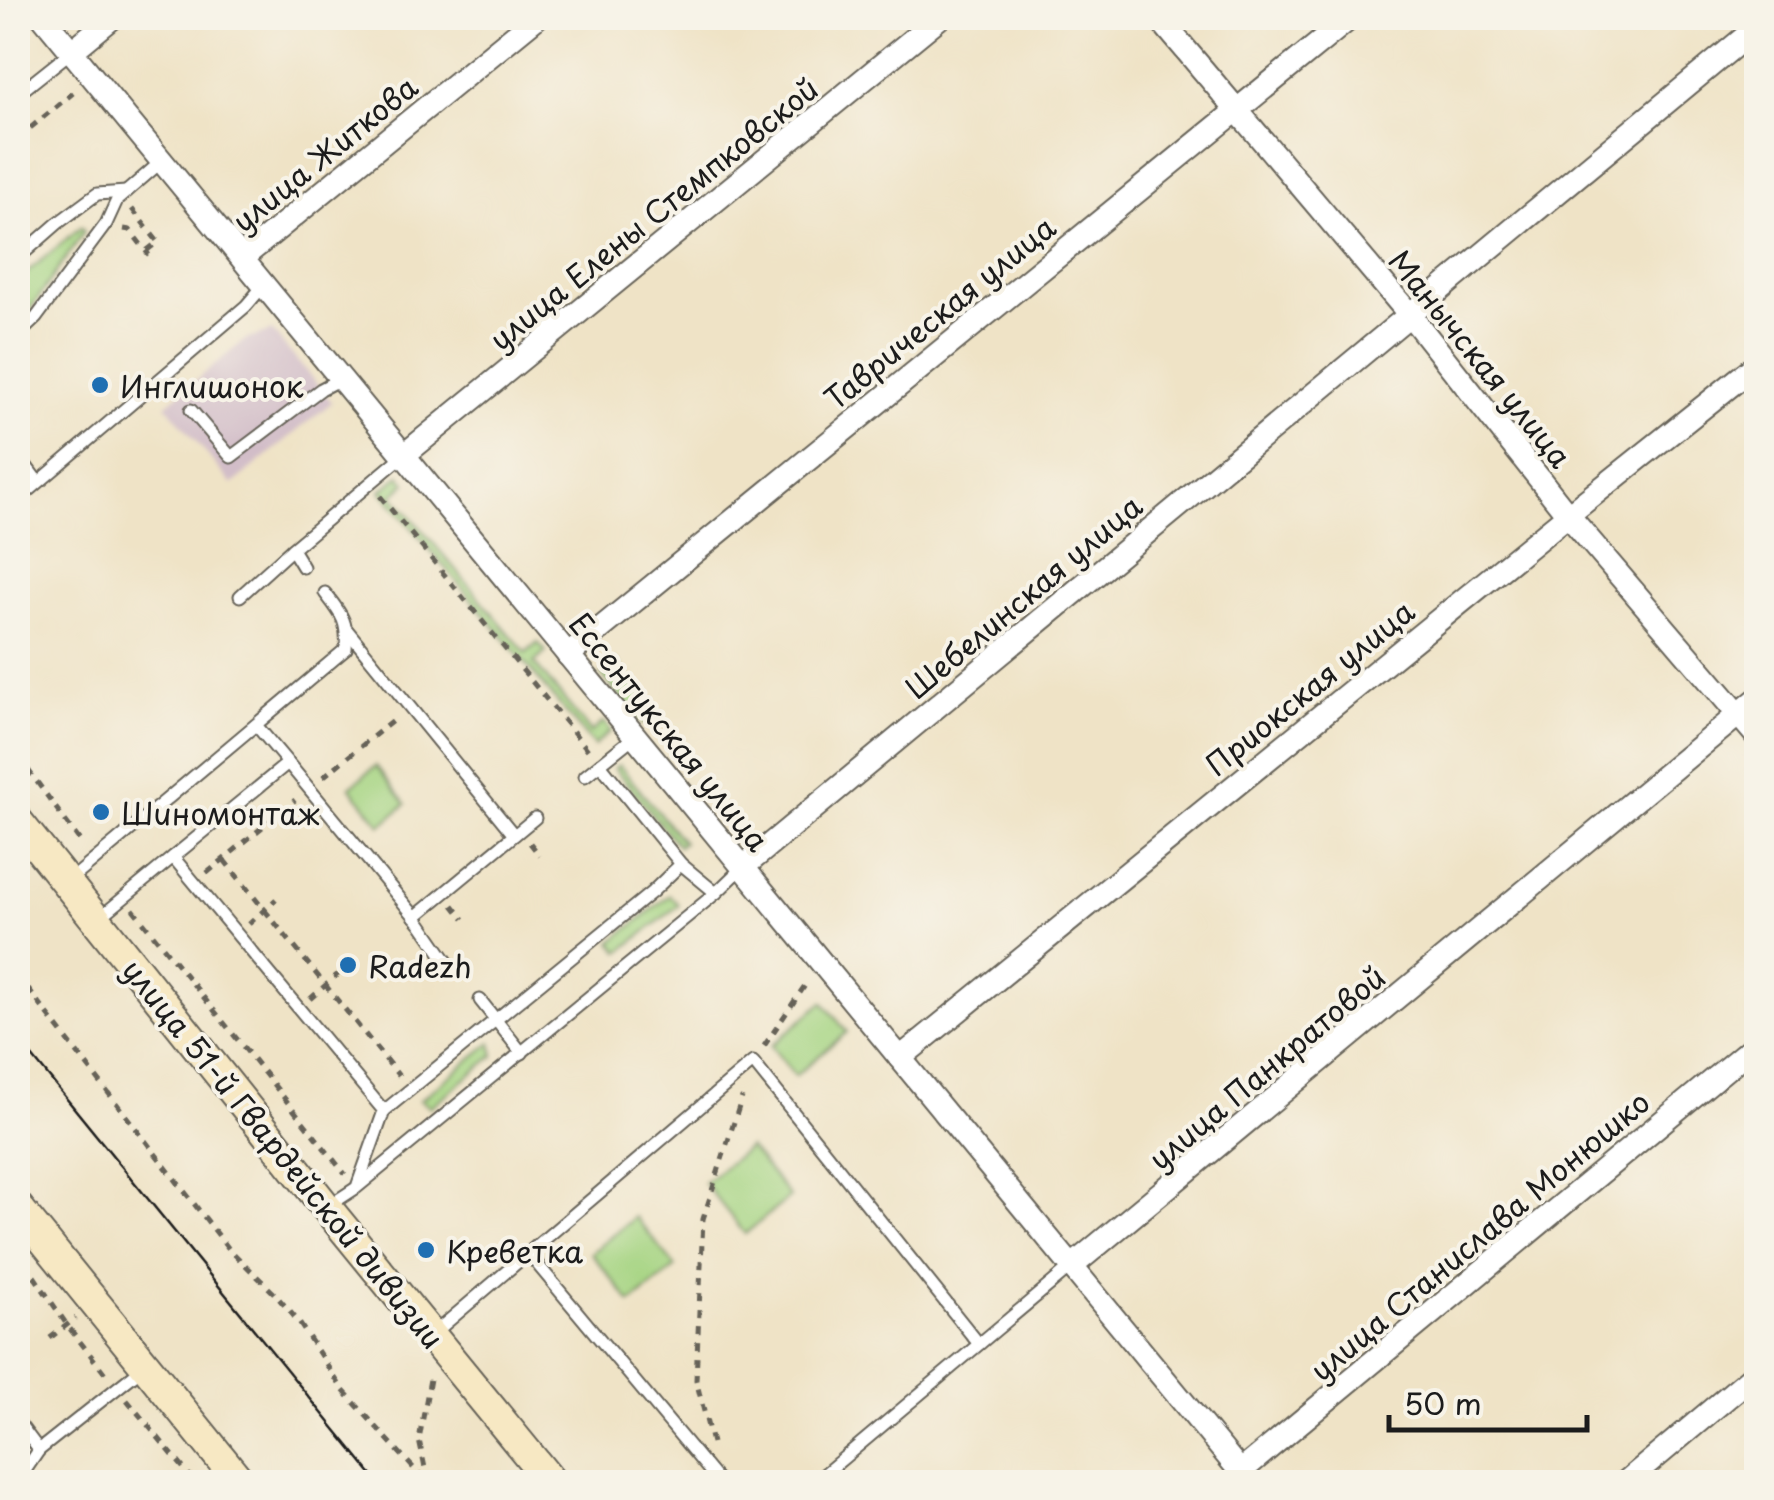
<svg xmlns="http://www.w3.org/2000/svg" width="1774" height="1500" font-family="'Playpen Sans',sans-serif">
<style>
.industrial{fill:#d2bdc8}
.green{fill:#a6d482;stroke:#61784f;stroke-width:2.5}
.lines{fill:none;stroke-linecap:round;stroke-linejoin:round}
.lane-casing{stroke:#666258;stroke-width:15}
.street-casing{stroke:#666258;stroke-width:26}
.secondary-casing{stroke:#666258;stroke-width:34}
.path{stroke:#666258;stroke-width:5;stroke-dasharray:8 8;stroke-linecap:butt}
.lane{stroke:#fff;stroke-width:11}
.street{stroke:#fff;stroke-width:22}
.secondary{stroke:#f7e8c3;stroke-width:30}
.tram{stroke:#1c1c1c;stroke-width:2.5}
.poi-dot{fill:#1f6fb2;stroke:#f7f3e8;stroke-width:4}
.labels{text-anchor:middle;dominant-baseline:central;stroke-width:8;stroke-linejoin:round;paint-order:stroke}
.street-label{font-size:30px;fill:#1c1c1c;stroke:#f7f3e8}
.poi-label{font-size:30px;fill:#1c1c1c;stroke:#f7f3e8;text-anchor:start}
</style>
<rect width="100%" height="100%" fill="#f7f3e8"/>
<filter id="ink" filterUnits="userSpaceOnUse"><feTurbulence type="fractalNoise" baseFrequency=".01" numOctaves="2"/><feDisplacementMap in="SourceGraphic" scale="20" xChannelSelector="R" yChannelSelector="G"/><feConvolveMatrix kernelMatrix="1 2 1 2 8 2 1 2 1" color-interpolation-filters="sRGB"/></filter>
<filter id="wash" filterUnits="userSpaceOnUse"><feTurbulence type="fractalNoise" baseFrequency=".0048" numOctaves="4" result="noise"/><feDisplacementMap in="SourceGraphic" scale="40" xChannelSelector="R" yChannelSelector="G"/><feGaussianBlur stdDeviation="2.25" result="paint"/><feColorMatrix in="noise" values="0 0 0 0 0 0 0 0 0 0 0 0 0 0 0 0 0 1.4 0 .05"/><feComposite in="paint" operator="in"/></filter>
<g filter="url(#wash)">
<rect width="100%" height="100%" fill="#efe3c6"/>
<polygon class="industrial" points="272,331 332,402 232,485 166,405 245,340"/>
<g class="green">
<polygon points="81,227 84,232 30,310 18,321 18,280"/>
<polygon points="400,475 406,483 393,495 526,653 538,643 546,652 534,663 591,732 604,722 611,731 594,746 381,491"/>
<polygon points="615,661 658,713 644,725 601,674"/>
<polygon points="619,765 683,842 678,846 614,768"/>
<polygon points="376,766 406,804 381,825 350,787"/>
<polygon points="670,895 679,905 620,952 612,942"/>
<polygon points="823,1002 847,1032 795,1076 771,1046"/>
<polygon points="492,1042 494,1056 430,1107 420,1100"/>
<polygon points="749,1147 790,1197 745,1234 704,1183"/>
<polygon points="635,1217 676,1267 631,1303 591,1253"/>
</g>
</g>
<g filter="url(#ink)">
<g class="lines">
<defs>
<g id="lane">
<polyline points="18,94 72,51"/>
<polyline points="18,258 58,223 97,194 126,192"/>
<polyline points="18,335 36,318 106,224 117,200 162,161"/>
<polyline points="191,410 231,457 321,389 340,379"/>
<polyline points="18,455 38,482"/>
<polyline points="18,500 246,306 264,285"/>
<polyline points="303,567 292,549 404,455"/>
<polyline points="240,596 292,549"/>
<polyline points="347,630 514,835"/>
<polyline points="256,725 288,763"/>
<polyline points="600,764 681,864 716,893"/>
<polyline points="585,776 635,736"/>
<polyline points="173,857 288,763 421,924 448,963"/>
<path d="M 67,883 L 346,649 C 348,621 342,615 325,593"/>
<polyline points="415,917 535,818"/>
<polyline points="97,920 173,857 384,1111 358,1184"/>
<polyline points="480,1000 522,1053"/>
<polyline points="384,1111 652,892 681,864"/>
<polyline points="330,1205 356,1188 716,893 743,867"/>
<polyline points="528,1253 719,1482"/>
<polyline points="433,1334 753,1062 979,1344"/>
<polyline points="18,1422 39,1450 145,1366"/>
<polyline points="18,1481 39,1450"/>
<polyline points="815,1482 1071,1267"/>
</g>
<g id="street">
<polyline points="44,18 1249,1482"/>
<polyline points="1159,18 1410,315 1568,515 1756,735"/>
<polyline points="72,51 112,18"/>
<polyline points="242,258 536,18"/>
<polyline points="404,455 939,18"/>
<polyline points="568,655 1350,18"/>
<polyline points="743,867 1756,28"/>
<polyline points="900,1058 1568,515 1756,365"/>
<polyline points="1071,1267 1756,700"/>
<polyline points="1240,1472 1756,1044"/>
<polyline points="1626,1482 1756,1373"/>
</g>
<g id="secondary">
<polyline points="18,822 326,1207 551,1482"/>
<polyline points="18,1208 240,1482"/>
</g>
</defs>
<use href="#lane" class="lane-casing"/>
<use href="#street" class="street-casing"/>
<use href="#secondary" class="secondary-casing"/>
<g class="path">
<polyline points="18,138 73,93"/>
<polyline points="132,209 158,242 146,251"/>
<polyline points="124,229 130,230 149,255"/>
<polyline points="380,496 588,750"/>
<polyline points="18,706 26,716"/>
<polyline points="18,756 83,845"/>
<polyline points="323,777 396,718"/>
<polyline points="530,843 540,856"/>
<polyline points="224,860 399,1076"/>
<polyline points="207,873 295,800"/>
<polyline points="453,905 464,919"/>
<polyline points="133,909 345,1174"/>
<polyline points="249,924 276,899"/>
<polyline points="18,976 229,1249 274,1293 298,1321 343,1390 426,1482"/>
<polyline points="310,999 338,974"/>
<polyline points="764,1046 808,981"/>
<polyline points="34,1276 67,1325 107,1376"/>
<polyline points="50,1338 76,1318"/>
<polyline points="127,1400 195,1482"/>
<polyline points="712,1443 696,1380 703,1219 742,1097"/>
<polyline points="428,1482 419,1440 430,1379"/>
</g>
<use href="#lane" class="lane"/>
<use href="#street" class="street"/>
<use href="#secondary" class="secondary"/>
<polyline class="tram" points="18,1039 378,1482"/>
</g>
</g>
<g class="poi-dot">
<circle cx="100" cy="385" r="10"/>
<circle cx="101" cy="812" r="10"/>
<circle cx="348" cy="965" r="10"/>
<circle cx="426" cy="1250" r="10"/>
</g>
<g class="labels">
<g class="street-label">
<text transform="translate(324 153) rotate(-39)">улица Житкова</text>
<text transform="translate(653 213) rotate(-39)">улица Елены Стемпковской</text>
<text transform="translate(939 312) rotate(-39)">Таврическая улица</text>
<text transform="translate(1481 358) rotate(51)">Манычская улица</text>
<text transform="translate(1023 596) rotate(-40)">Шебелинская улица</text>
<text transform="translate(1309 687) rotate(-39)">Приокская улица</text>
<text transform="translate(670 731) rotate(51)">Ессентукская улица</text>
<text transform="translate(1266 1067) rotate(-40)">улица Панкратовой</text>
<text transform="translate(284 1153) rotate(51)">улица 51-й Гвардейской дивизии</text>
<text transform="translate(1479 1235) rotate(-40)">улица Станислава Монюшко</text>
</g>
<g class="poi-label">
<text x="120" y="385">Инглишонок</text>
<text x="121" y="812">Шиномонтаж</text>
<text x="368" y="965">Radezh</text>
<text x="446" y="1250">Креветка</text>
</g>
</g>
<rect width="1774" height="1500" fill="none" stroke="#f7f3e8" stroke-width="60"/>
<path d="M1389 1415v15h198v-15" fill="none" stroke="#1c1c1c" stroke-width="5"/>
<text x="1404" y="1415" font-size="30" fill="#1c1c1c" stroke="#f7f3e8" stroke-width="8" paint-order="stroke">50 m</text>
</svg>
